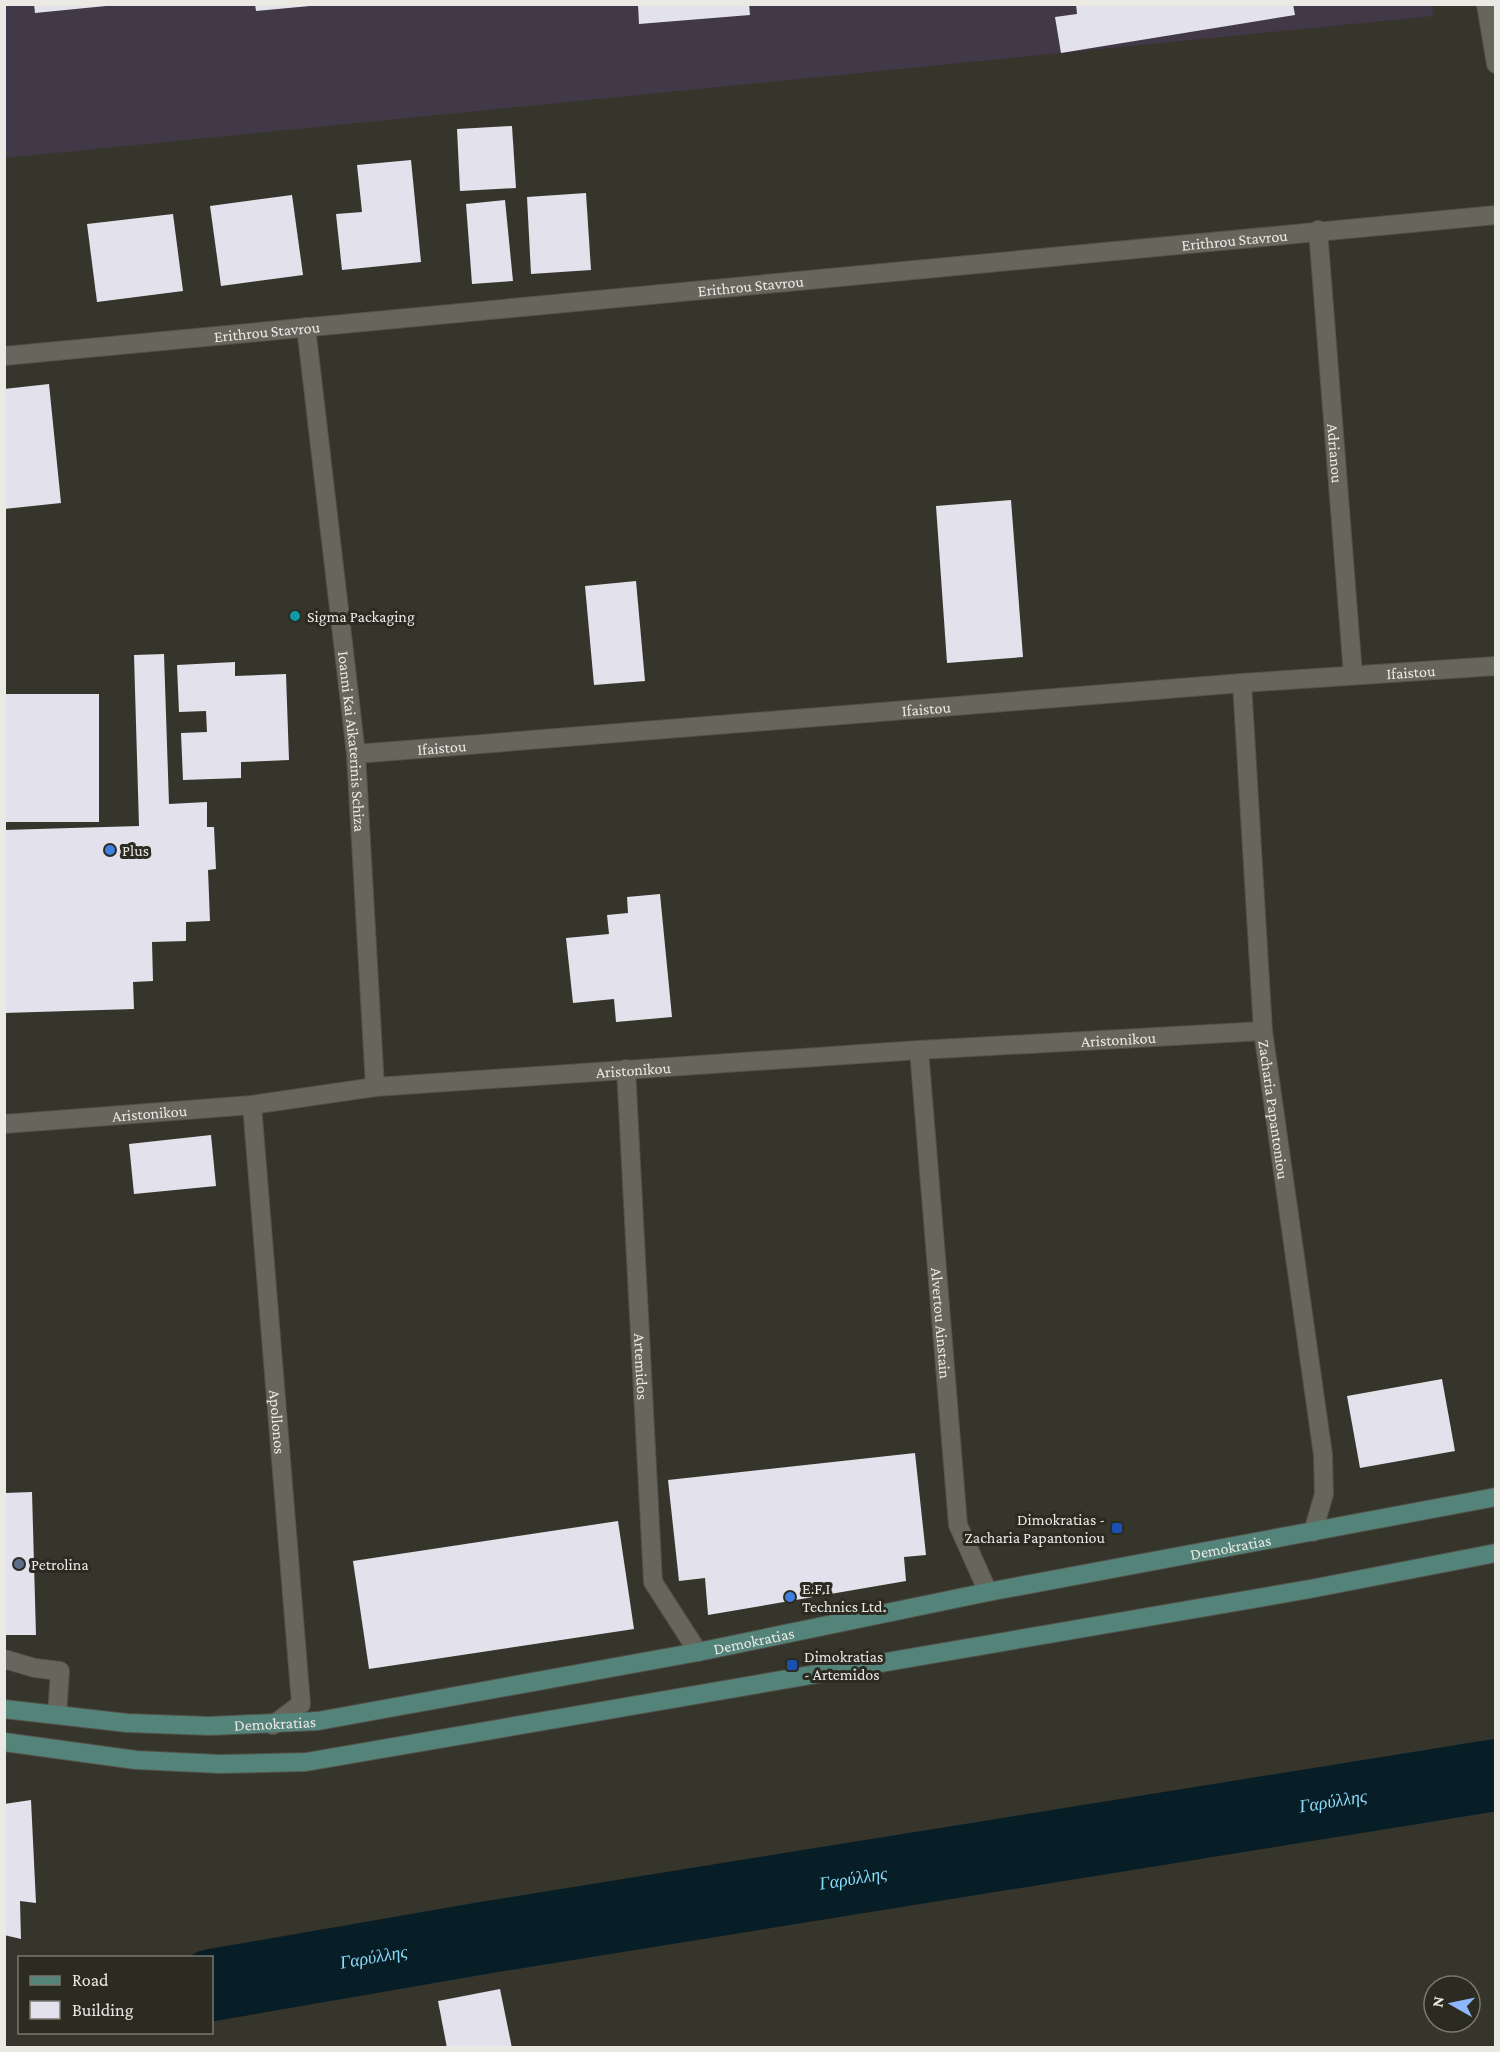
<svg xmlns="http://www.w3.org/2000/svg" width="1500" height="2052" font-family="'Crimson Pro',serif">
<style>
.education{fill:#413848}
.lines{fill:none;stroke-linecap:round;stroke-linejoin:round}
.river{stroke:#071e26;stroke-width:72}
.building{fill:#e3e1eb}
.lane-casing{stroke:#53514a;stroke-width:20}
.street-casing{stroke:#53514a;stroke-width:20}
.secondary-casing{stroke:#53514a;stroke-width:20}
.lane{stroke:#67665c;stroke-width:18}
.street{stroke:#67665c;stroke-width:18}
.secondary{stroke:#548379;stroke-width:18}
.culture-dot{fill:#0f9aa8;stroke:#2c2b22;stroke-width:2}
.shop-dot{fill:#3f7fe0;stroke:#2c2b22;stroke-width:2}
.transit-dot{fill:#1a4fb4;stroke:#2c2b22;stroke-width:2}
.service-dot{fill:#5c6f8a;stroke:#2c2b22;stroke-width:2}
.labels{text-anchor:middle;dominant-baseline:central;stroke-width:6;stroke-linejoin:round;paint-order:stroke}
.street-label{font-size:16px;fill:#eae9e4;stroke:#2c2b22}
.poi-label{font-size:16px;fill:#eae9e4;stroke:#2c2b22;text-anchor:start}
.water-label{font-size:18px;font-style:italic;fill:#89dbf9;stroke:#2c2b22}
</style>
<rect width="100%" height="100%" fill="#36352c"/>
<polygon class="education" points="5,5 1432,5 1433,16 5,158"/>
<g class="lines">
<path class="river" id="s1" d="M 212,1985 L 489,1937 L 1496,1775"/>
</g>
<g class="building">
<polygon points="34,4 106,4 106,6 35,13"/>
<polygon points="255,4 309,4 310,6 256,11"/>
<polygon points="638,4 749,4 750,15 639,24"/>
<polygon points="1076,4 1293,4 1295,15 1061,53 1055,17 1077,14"/>
<polygon points="512,126 516,188 460,191 457,129"/>
<polygon points="411,160 421,262 342,270 336,214 362,212 357,165"/>
<polygon points="586,193 591,270 531,274 527,197"/>
<polygon points="292,195 303,275 221,286 210,206"/>
<polygon points="505,200 513,281 472,284 466,204"/>
<polygon points="173,214 183,291 97,302 87,224"/>
<polygon points="49,384 61,503 4,509 4,389"/>
<polygon points="1011,500 1023,657 947,663 936,506"/>
<polygon points="636,581 645,681 594,685 585,586"/>
<polygon points="164,654 169,804 207,802 207,827 214,827 216,869 208,870 210,921 186,922 186,941 152,942 153,981 133,982 134,1009 4,1013 4,830 139,826 134,655"/>
<polygon points="235,662 235,676 286,674 289,760 241,762 241,778 183,780 181,733 207,732 206,711 179,712 177,665"/>
<rect x="4" y="694" width="95" height="128"/>
<polygon points="660,894 672,1017 616,1022 614,999 573,1003 566,938 609,934 607,915 628,913 627,897"/>
<polygon points="211,1135 216,1186 134,1194 129,1144"/>
<polygon points="1442,1379 1455,1451 1360,1468 1347,1396"/>
<polygon points="915,1453 926,1555 904,1557 906,1581 708,1615 705,1578 679,1581 668,1480"/>
<polygon points="32,1492 36,1635 4,1635 4,1493"/>
<polygon points="618,1521 634,1629 369,1669 353,1561"/>
<polygon points="31,1800 36,1903 20,1901 21,1939 4,1935 4,1804"/>
<polygon points="500,1989 512,2048 447,2048 438,2001"/>
</g>
<g class="lines">
<defs>
<polyline id="lane" points="4,1659 35,1668 60,1671 57,1715"/>
<g id="street">
<polyline points="1486,4 1496,64"/>
<path id="s2" d="M 1318,230 L 1353,675"/>
<path id="s3" d="M 306,327 L 356,754 L 375,1087"/>
<path id="s4" d="M 4,356 L 1496,215"/>
<path id="s5" d="M 1242,683 L 1263,1031 L 1323,1455 L 1324,1494 L 1313,1532"/>
<path id="s6" d="M 356,754 L 1242,683 L 1496,666"/>
<path id="s7" d="M 919,1050 L 958,1525 L 988,1592"/>
<path id="s8" d="M 626,1069 L 653,1582 L 698,1652"/>
<path id="s9" d="M 252,1105 L 301,1704 L 273,1725"/>
<path id="s10" d="M 4,1124 L 252,1105 L 375,1087 L 919,1050 L 1263,1031"/>
</g>
<g id="secondary">
<path id="s11" d="M 4,1709 L 127,1723 L 210,1726 L 318,1721 L 698,1652 L 988,1592 L 1496,1497"/>
<polyline points="4,1742 136,1760 220,1764 306,1762 1310,1589 1496,1553"/>
</g>
</defs>
<use href="#lane" class="lane-casing"/>
<use href="#street" class="street-casing"/>
<use href="#secondary" class="secondary-casing"/>
<use href="#lane" class="lane"/>
<use href="#street" class="street"/>
<use href="#secondary" class="secondary"/>
</g>
<circle class="culture-dot" cx="295" cy="616" r="6"/>
<g class="shop-dot">
<circle cx="110" cy="850" r="6"/>
<circle cx="790" cy="1597" r="6"/>
</g>
<g class="transit-dot">
<rect x="1111" y="1522" width="12" height="12" rx="3"/>
<rect x="786" y="1659" width="12" height="12" rx="3"/>
</g>
<circle class="service-dot" cx="19" cy="1564" r="6"/>
<g class="labels">
<g class="street-label">
<text stroke="none"><textPath href="#s4" startOffset="1236">Erithrou Stavrou</textPath></text>
<text stroke="none"><textPath href="#s4" startOffset="750">Erithrou Stavrou</textPath></text>
<text stroke="none"><textPath href="#s4" startOffset="264">Erithrou Stavrou</textPath></text>
<text stroke="none"><textPath href="#s2" startOffset="224">Adrianou</textPath></text>
<text stroke="none"><textPath href="#s6" startOffset="1058">Ifaistou</textPath></text>
<text stroke="none"><textPath href="#s6" startOffset="572">Ifaistou</textPath></text>
<text stroke="none"><textPath href="#s3" startOffset="417">Ioanni Kai Aikaterinis Schiza</textPath></text>
<text stroke="none"><textPath href="#s6" startOffset="86">Ifaistou</textPath></text>
<text stroke="none"><textPath href="#s10" startOffset="1118">Aristonikou</textPath></text>
<text stroke="none"><textPath href="#s10" startOffset="632">Aristonikou</textPath></text>
<text stroke="none"><textPath href="#s5" startOffset="428">Zacharia Papantoniou</textPath></text>
<text stroke="none"><textPath href="#s10" startOffset="146">Aristonikou</textPath></text>
<text stroke="none"><textPath href="#s7" startOffset="274">Alvertou Ainstain</textPath></text>
<text stroke="none"><textPath href="#s8" startOffset="298">Artemidos</textPath></text>
<text stroke="none"><textPath href="#s9" startOffset="318">Apollonos</textPath></text>
<text stroke="none"><textPath href="#s11" startOffset="1244">Demokratias</textPath></text>
<text stroke="none"><textPath href="#s11" startOffset="758">Demokratias</textPath></text>
<text stroke="none"><textPath href="#s11" startOffset="272">Demokratias</textPath></text>
</g>
<g class="poi-label">
<text x="307" y="616">Sigma Packaging</text>
<text x="122" y="850">Plus</text>
<text x="1105" y="1519" text-anchor="end">Dimokratias -<tspan x="1105" dy="18">Zacharia Papantoniou</tspan></text>
<text x="31" y="1564">Petrolina</text>
<text x="802" y="1588">E.F.I<tspan x="802" dy="18">Technics Ltd.</tspan></text>
<text x="804" y="1656">Dimokratias<tspan x="804" dy="18">- Artemidos</tspan></text>
</g>
<g class="water-label">
<text stroke="none"><textPath href="#s1" startOffset="1136">Γαρύλλης</textPath></text>
<text stroke="none"><textPath href="#s1" startOffset="650">Γαρύλλης</textPath></text>
<text stroke="none"><textPath href="#s1" startOffset="164">Γαρύλλης</textPath></text>
</g>
</g>
<rect width="1500" height="2052" fill="none" stroke="#eae9e4" stroke-width="12"/>
<rect x="18" y="1956" width="195" height="78" fill="#2c2b22" stroke="#787770" stroke-width="1.5"/>
<rect x="30" y="1976" width="30" height="9" fill="#548379" stroke="#787770" stroke-width="1.5"/>
<text x="72" y="1986" font-size="18" fill="#eae9e4">Road</text>
<rect x="30" y="2001" width="30" height="18" fill="#e3e1eb" stroke="#787770" stroke-width="1.5"/>
<text x="72" y="2016" font-size="18" fill="#eae9e4">Building</text>
<g transform="translate(1452 2004) rotate(279)"><circle r="28" fill="#2c2b22" stroke="#787770" stroke-width="1.5"/>
<path d="M0-4.5L10 22L0 15L-10 22Z" fill="#8eb8fd"/>
<text y="-9" font-size="16" font-weight="bold" text-anchor="middle" fill="#eae9e4">N</text>
</g>
</svg>
